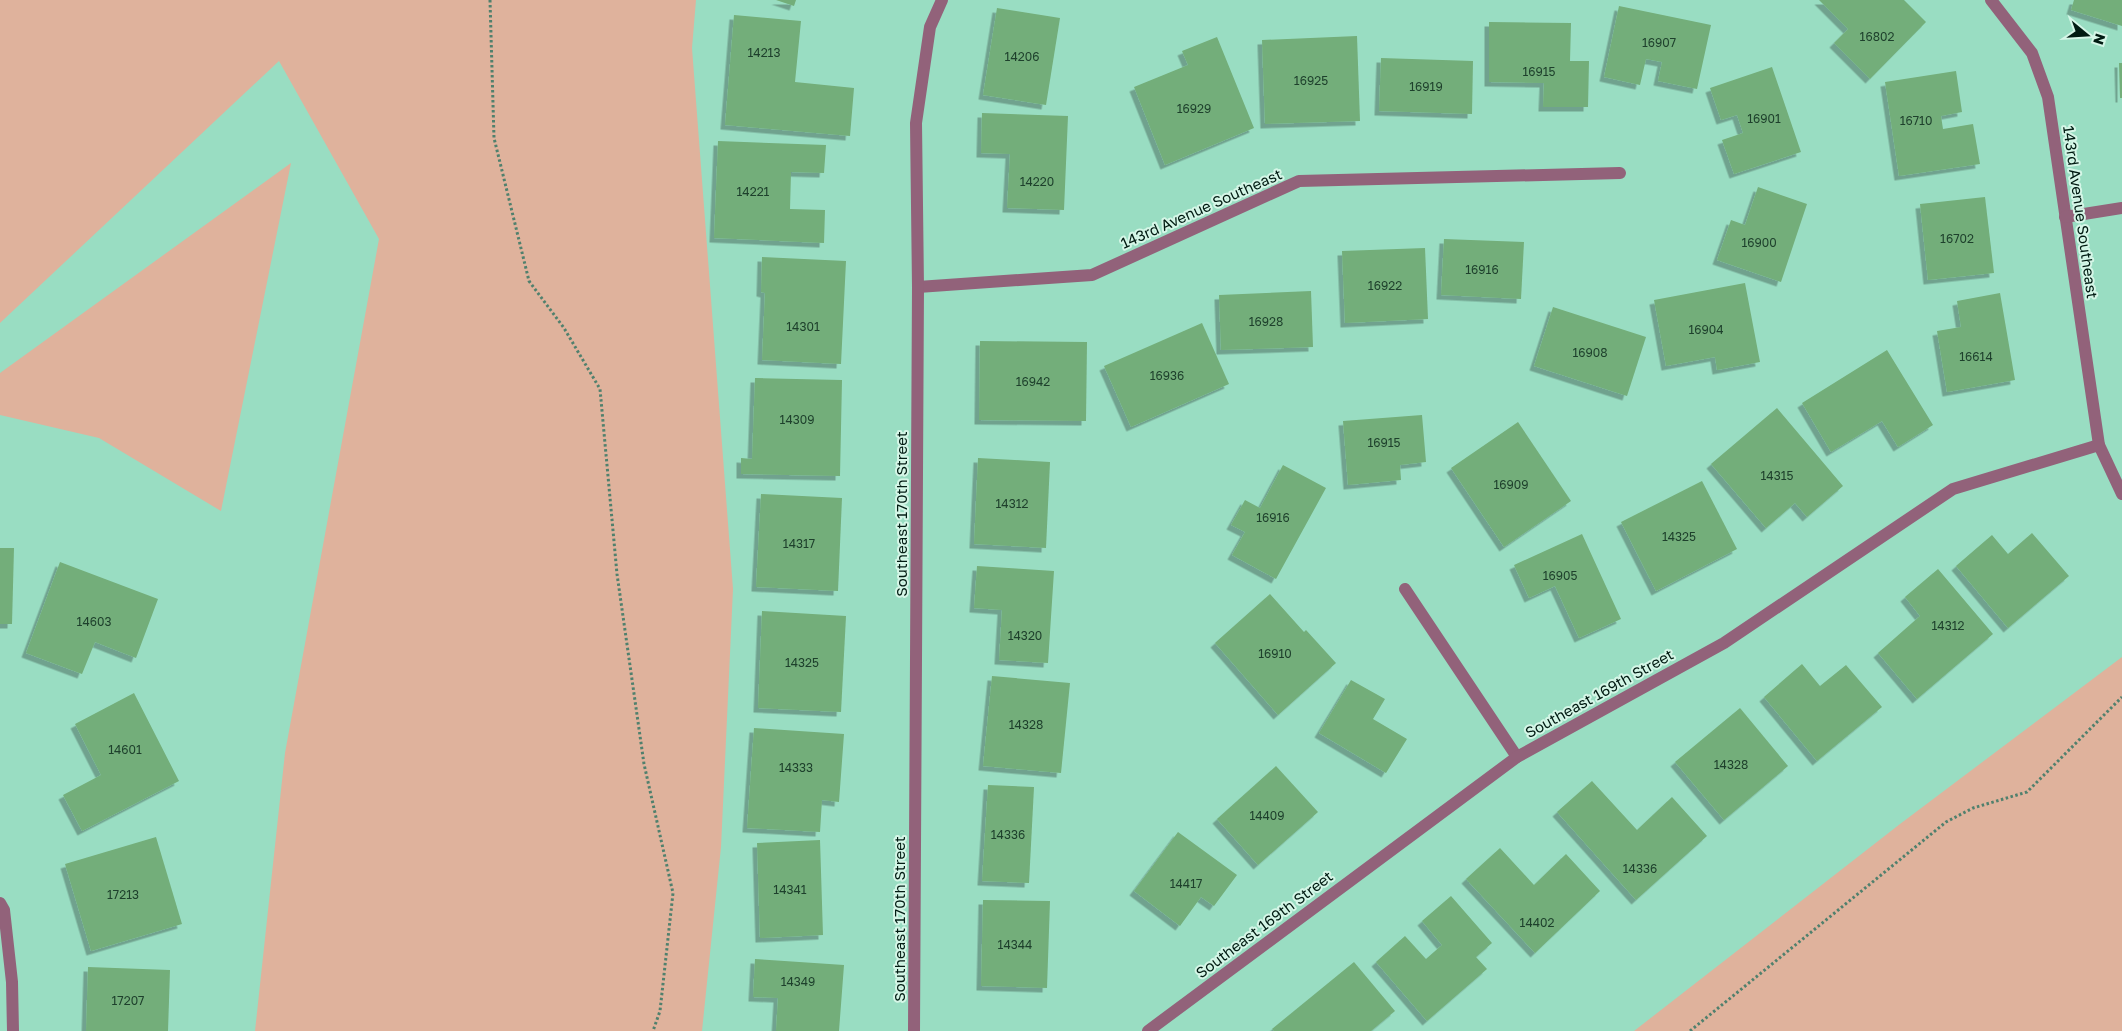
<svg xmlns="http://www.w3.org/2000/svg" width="2122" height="1031" font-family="'Golos Text',sans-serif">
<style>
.green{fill:#dfb29c}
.building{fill:#73ae7a;filter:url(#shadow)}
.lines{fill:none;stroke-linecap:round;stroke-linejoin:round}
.path{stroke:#50806d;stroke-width:3;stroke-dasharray:2.5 2.5;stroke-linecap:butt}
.minor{stroke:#92627a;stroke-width:12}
.labels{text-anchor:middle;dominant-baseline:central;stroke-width:4;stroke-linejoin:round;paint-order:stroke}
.number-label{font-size:12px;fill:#1e402c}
.street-label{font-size:15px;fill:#011b12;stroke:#d5f6e7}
</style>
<defs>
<filter id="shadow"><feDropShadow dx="-4.5" dy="4.5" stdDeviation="0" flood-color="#0004"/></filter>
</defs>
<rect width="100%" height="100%" fill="#99ddc2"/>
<g class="green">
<polygon points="0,0 696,0 692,48 733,589 721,847 702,1031 255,1031 285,753 379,239 279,61 0,323"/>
<polygon points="291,163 221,511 99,438 0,415 0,373"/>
<polygon points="2122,657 2122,1031 1634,1031 1900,824"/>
</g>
<g class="building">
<polygon points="776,0 796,0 794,6"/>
<polygon points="1819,0 1904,0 1926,22 1870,79 1834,43 1848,29"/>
<polygon points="2074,0 2122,0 2122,26 2071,10"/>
<polygon points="1619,6 1711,25 1697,89 1658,81 1662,62 1646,59 1640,85 1604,77"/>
<polygon points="997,8 1060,18 1046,105 983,95"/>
<polygon points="734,15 801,21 795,82 854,88 850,136 725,125"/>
<polygon points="1489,22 1571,23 1570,61 1589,61 1588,107 1543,107 1544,83 1489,82"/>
<polygon points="1357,36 1360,121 1265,124 1262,40"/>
<polygon points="1217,37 1254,128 1165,165 1134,87 1188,65 1182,51"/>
<polygon points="1381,58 1473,61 1472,114 1379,111"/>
<polygon points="2119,63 2122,63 2122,98 2120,98"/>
<polygon points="1772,67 1801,152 1734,174 1722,140 1743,133 1737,115 1721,120 1710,88"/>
<polygon points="1956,71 1962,112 1941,116 1943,129 1973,124 1980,164 1899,176 1885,82"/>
<polygon points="982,113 1068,116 1064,210 1007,208 1010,154 981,153"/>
<polygon points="718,141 826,145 824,173 791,172 790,209 825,210 824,243 714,238"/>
<polygon points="1758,187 1807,204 1781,282 1717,260 1731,220 1745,225"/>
<polygon points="1985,197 1994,273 1928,280 1920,204"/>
<polygon points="1444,239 1524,242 1521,299 1441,295"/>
<polygon points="1425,248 1428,319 1345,323 1342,251"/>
<polygon points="762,257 846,261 841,364 762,360 765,293 761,292"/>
<polygon points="1745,283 1760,362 1717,370 1715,357 1666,366 1654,300"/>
<polygon points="1311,291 1313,347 1221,350 1219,295"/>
<polygon points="2000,293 2015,380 1947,392 1937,331 1961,327 1957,301"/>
<polygon points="1553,307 1646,337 1627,396 1534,366"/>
<polygon points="1202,323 1229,384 1131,427 1104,366"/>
<polygon points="980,341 1087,342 1086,421 979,420"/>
<polygon points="1887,350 1933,425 1898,447 1882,421 1831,452 1802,403"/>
<polygon points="755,378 842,380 840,476 741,474 741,458 752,459"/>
<polygon points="1777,408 1843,486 1807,517 1795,503 1766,528 1711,464"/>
<polygon points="1422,415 1426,462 1400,465 1401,480 1348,485 1343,421"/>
<polygon points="1518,422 1571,501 1504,547 1451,468"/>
<polygon points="978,458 1050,462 1046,548 974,544"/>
<polygon points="1283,465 1326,488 1276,579 1232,555 1245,532 1231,525 1245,500 1260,508"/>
<polygon points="1702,481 1737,549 1656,591 1621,522"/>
<polygon points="761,494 842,498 838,591 756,587"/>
<polygon points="2032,533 2069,576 2008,628 1956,566 1992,535 2008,554"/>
<polygon points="1582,534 1621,619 1579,638 1555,586 1529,598 1514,565"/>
<polygon points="0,548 14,548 12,624 0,624"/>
<polygon points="60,562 158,599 136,658 95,642 82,674 26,653"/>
<polygon points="977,566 1054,571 1048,663 999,660 1002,610 974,608"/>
<polygon points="1938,569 1993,634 1917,699 1878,653 1920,616 1905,597"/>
<polygon points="1270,594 1304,632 1306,630 1336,663 1278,715 1215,643"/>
<polygon points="762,611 846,616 841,712 758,708"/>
<polygon points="1802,664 1820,686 1846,665 1882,707 1817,761 1764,697"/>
<polygon points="992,676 1070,683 1061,773 983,766"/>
<polygon points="1351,680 1385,699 1373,719 1407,739 1386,773 1319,733"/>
<polygon points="134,693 179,781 82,831 63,795 101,775 75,724"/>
<polygon points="1740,708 1788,766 1724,820 1675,762"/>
<polygon points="754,728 844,734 839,802 822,800 820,832 747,828"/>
<polygon points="1276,766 1318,812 1258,865 1217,819"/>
<polygon points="1592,781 1637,830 1672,797 1707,836 1636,900 1557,812"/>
<polygon points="988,785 1034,787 1029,883 982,881"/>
<polygon points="1178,832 1237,875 1214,906 1201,897 1180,926 1134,891"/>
<polygon points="156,837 182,924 91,951 65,864"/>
<polygon points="820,840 823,935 760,938 757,843"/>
<polygon points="1500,848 1534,885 1566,854 1600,891 1535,953 1466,879"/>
<polygon points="1451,896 1492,943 1476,957 1487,969 1427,1021 1376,962 1405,936 1426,959 1442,945 1422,921"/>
<polygon points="983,900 1050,901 1047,988 981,986"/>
<polygon points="755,959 844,965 839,1031 776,1031 778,998 753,997"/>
<polygon points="1354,962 1395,1011 1371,1031 1274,1031 1272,1029"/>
<polygon points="88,967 170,970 168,1031 86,1031"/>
</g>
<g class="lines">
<g class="path">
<polyline points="490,0 494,138 529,281 564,328 600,389 617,574 644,764 673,893 660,1011 653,1031"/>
<polyline points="1690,1031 1946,822 1973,808 2027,792 2122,697"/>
</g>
<g class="minor">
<polyline points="1991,0 2032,53 2048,97 2099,445 2122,494"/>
<polyline points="2065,217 2122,208"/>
<polyline points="918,287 1092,275 1299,181 1620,173"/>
<polyline points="1405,589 1517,757"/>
<polyline points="0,903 4,910 12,982 13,1031"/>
<polyline points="914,1031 918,287 916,123 930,27 942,0"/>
<polyline points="1148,1031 1517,757 1724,643 1953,489 2099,445"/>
</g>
</g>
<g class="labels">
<g class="number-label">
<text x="1877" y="36">16802</text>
<text x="1659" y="42">16907</text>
<text x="764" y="52">14213</text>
<text x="1022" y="56">14206</text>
<text x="1539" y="71">16915</text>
<text x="1311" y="80">16925</text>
<text x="1426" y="86">16919</text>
<text x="1194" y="108">16929</text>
<text x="1764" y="118">16901</text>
<text x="1916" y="120">16710</text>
<text x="1037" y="181">14220</text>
<text x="753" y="191">14221</text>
<text x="1957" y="238">16702</text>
<text x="1759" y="242">16900</text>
<text x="1482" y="269">16916</text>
<text x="1385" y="285">16922</text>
<text x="1266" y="321">16928</text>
<text x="803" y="326">14301</text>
<text x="1706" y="329">16904</text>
<text x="1590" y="352">16908</text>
<text x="1976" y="356">16614</text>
<text x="1167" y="375">16936</text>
<text x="1033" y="381">16942</text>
<text x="797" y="419">14309</text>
<text x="1384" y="442">16915</text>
<text x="1777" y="475">14315</text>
<text x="1511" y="484">16909</text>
<text x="1012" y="503">14312</text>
<text x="1273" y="517">16916</text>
<text x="1679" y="536">14325</text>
<text x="799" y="543">14317</text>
<text x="1560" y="575">16905</text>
<text x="94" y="621">14603</text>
<text x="1948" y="625">14312</text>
<text x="1025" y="635">14320</text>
<text x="1275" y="653">16910</text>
<text x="802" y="662">14325</text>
<text x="1026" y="724">14328</text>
<text x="125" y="749">14601</text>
<text x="1731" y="764">14328</text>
<text x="796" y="767">14333</text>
<text x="1267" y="815">14409</text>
<text x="1008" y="834">14336</text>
<text x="1640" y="868">14336</text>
<text x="1186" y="883">14417</text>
<text x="790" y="889">14341</text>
<text x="123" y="894">17213</text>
<text x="1537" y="922">14402</text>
<text x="1015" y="944">14344</text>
<text x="798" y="981">14349</text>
<text x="128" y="1000">17207</text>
</g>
<g class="street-label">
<text transform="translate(1201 208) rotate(-24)">143rd Avenue Southeast</text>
<text transform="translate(2081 212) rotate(82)">143rd Avenue Southeast</text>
<text transform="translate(901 514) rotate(-90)">Southeast 170th Street</text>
<text transform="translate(1599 693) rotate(-29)">Southeast 169th Street</text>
<text transform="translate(899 919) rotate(-90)">Southeast 170th Street</text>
<text transform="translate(1264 924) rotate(-37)">Southeast 169th Street</text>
</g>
</g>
<g transform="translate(2087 35) rotate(108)" stroke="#d5f6e7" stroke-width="4" paint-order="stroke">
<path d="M0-4L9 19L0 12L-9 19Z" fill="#011b12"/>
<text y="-8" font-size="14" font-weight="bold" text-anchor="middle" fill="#011b12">N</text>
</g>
</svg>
